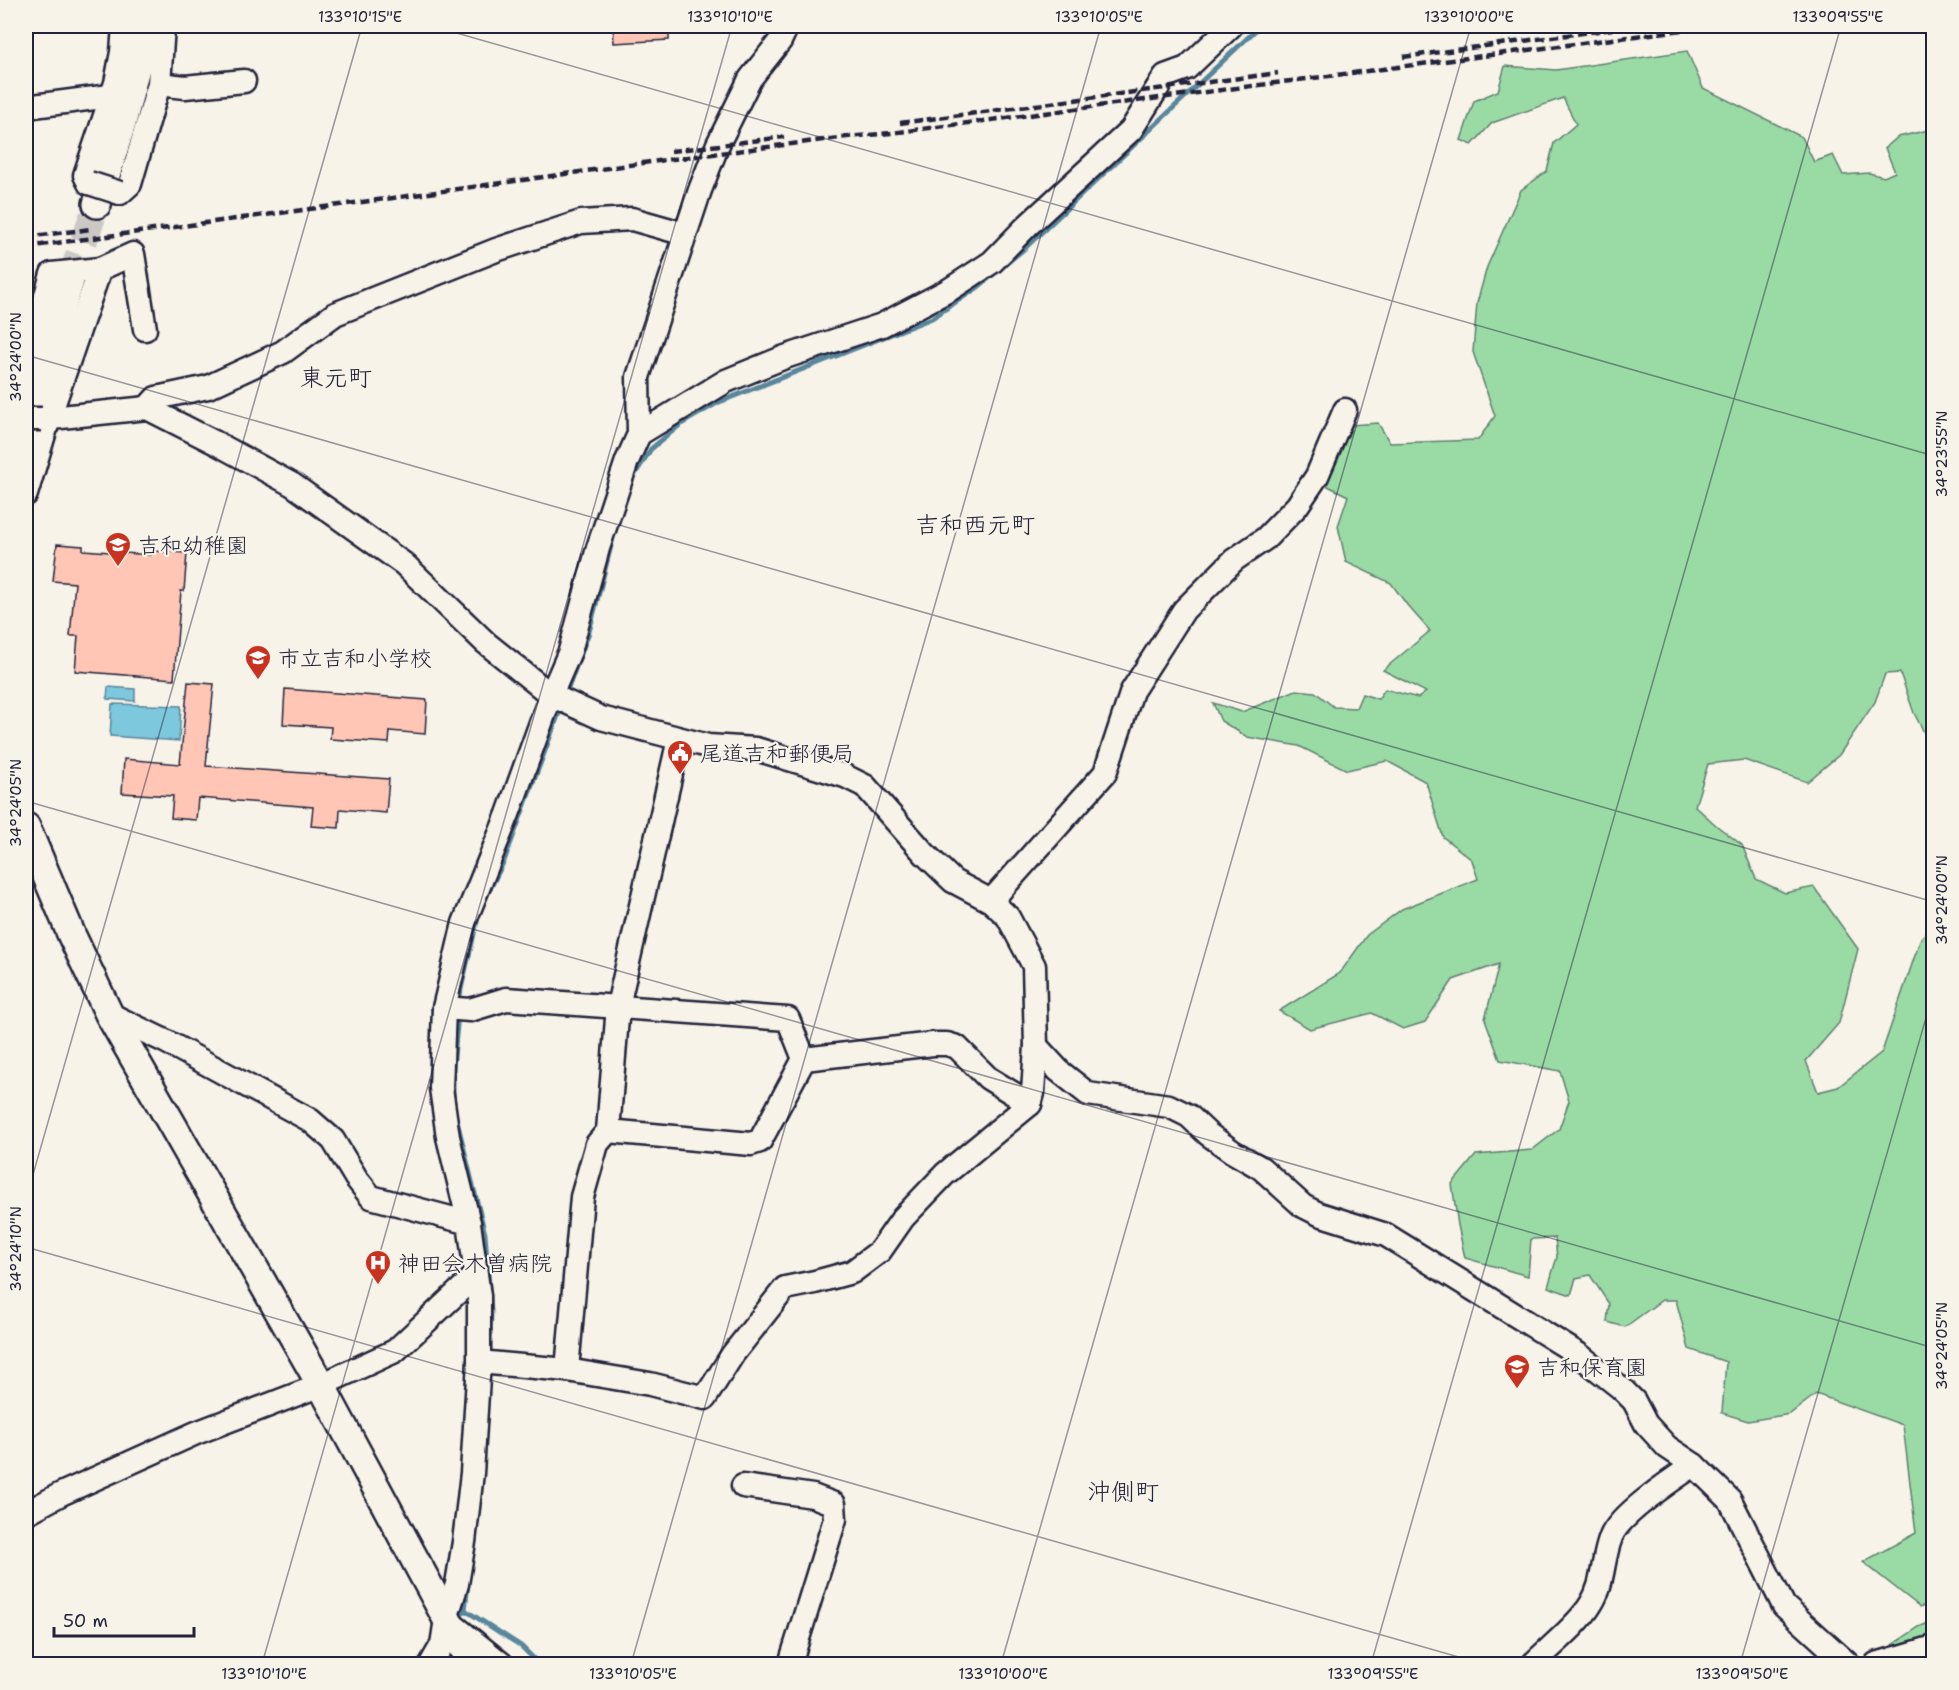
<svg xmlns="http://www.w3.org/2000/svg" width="1959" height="1690" font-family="'Shantell Sans','Klee One',sans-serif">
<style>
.green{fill:#9adba5;stroke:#5e7e70;stroke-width:1.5}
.water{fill:#7dc8dc;stroke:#59869c;stroke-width:1.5}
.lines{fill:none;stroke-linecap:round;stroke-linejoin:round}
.stream{stroke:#59869c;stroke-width:5}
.building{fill:#ffc5b5;stroke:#22223b;stroke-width:1.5}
.tertiary-tunnel{stroke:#ccc9c5;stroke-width:27;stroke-dasharray:27 14;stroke-linecap:butt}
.minor-casing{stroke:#22223b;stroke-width:27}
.tertiary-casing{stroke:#22223b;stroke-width:32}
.minor{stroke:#f7f3e8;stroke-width:22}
.tertiary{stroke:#f7f3e8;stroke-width:27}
.rail{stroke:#22223b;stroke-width:4.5;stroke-dasharray:9 4.5;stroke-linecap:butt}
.minor-bridge-casing{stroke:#22223b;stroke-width:27;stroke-linecap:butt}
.minor-bridge{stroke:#f7f3e8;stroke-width:22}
.ticks{fill:none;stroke:#22223b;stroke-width:1.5;stroke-opacity:0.45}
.labels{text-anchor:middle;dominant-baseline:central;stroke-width:4.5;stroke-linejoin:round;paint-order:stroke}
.poi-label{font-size:22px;fill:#22223b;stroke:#f7f3e8;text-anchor:start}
.neighbourhood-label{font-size:24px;fill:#22223b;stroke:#f7f3e8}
.neatline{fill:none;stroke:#22223b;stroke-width:2}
.ticks-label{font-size:15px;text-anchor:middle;fill:#22223b}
</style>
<rect width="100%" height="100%" fill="#f7f3e8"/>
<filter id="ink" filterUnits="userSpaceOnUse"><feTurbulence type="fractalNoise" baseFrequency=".0167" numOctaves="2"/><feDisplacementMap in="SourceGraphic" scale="12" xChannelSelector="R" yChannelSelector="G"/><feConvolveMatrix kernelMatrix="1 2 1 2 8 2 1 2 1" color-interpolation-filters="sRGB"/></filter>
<g filter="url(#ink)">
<g class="green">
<polygon points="1687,51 1703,88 1802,137 1814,162 1833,155 1843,175 1869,173 1884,177 1895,172 1885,148 1898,137 1933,129 1933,750 1914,713 1900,673 1885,674 1875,702 1839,755 1807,782 1744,760 1708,764 1695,806 1717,826 1742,845 1756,879 1785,893 1814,887 1858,949 1839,1023 1806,1061 1818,1092 1838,1087 1882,1052 1921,938 1933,926 1933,1602 1920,1607 1863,1562 1916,1533 1903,1425 1816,1394 1790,1414 1748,1421 1722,1413 1726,1362 1689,1349 1676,1300 1662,1300 1625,1327 1607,1322 1609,1304 1590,1275 1576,1278 1571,1295 1548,1287 1557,1257 1555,1238 1531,1239 1528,1276 1465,1258 1458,1225 1452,1184 1476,1155 1532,1150 1559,1129 1569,1101 1560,1071 1500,1060 1485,1019 1499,964 1453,980 1425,1022 1403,1029 1372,1013 1310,1029 1279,1011 1340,973 1367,935 1402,909 1478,879 1472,860 1443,837 1426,782 1387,761 1347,770 1299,746 1247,737 1221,721 1213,703 1242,712 1296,690 1315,692 1334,707 1356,708 1362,694 1378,699 1385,689 1418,698 1426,692 1383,670 1430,631 1407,605 1391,583 1346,562 1338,526 1348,496 1322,483 1337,426 1378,423 1390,443 1478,440 1495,416 1473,352 1477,303 1487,267 1521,190 1547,171 1554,143 1576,124 1563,98 1492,123 1472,145 1461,140 1474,101 1498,91 1505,66 1556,70"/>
<polygon points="1933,1621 1933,1640 1901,1648 1892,1645 1919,1627"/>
</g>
<g class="water">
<polygon points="108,687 135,689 135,701 107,699"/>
<polygon points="112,704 181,706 179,741 110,736"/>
</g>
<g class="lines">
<g class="stream">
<polyline points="632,479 651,449 681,424 717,403 932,318 977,288 1025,248 1260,26"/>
<polyline points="565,696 589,632 612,542"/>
<polyline points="486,897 504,861 562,705"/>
<polyline points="459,1004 461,989 478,917"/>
<polyline points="453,1100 453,1068 458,1014"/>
<polyline points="457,1121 485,1234 491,1312 490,1336"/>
<polyline points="465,1610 521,1646 539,1664"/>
<polyline points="457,1620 465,1610 468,1584"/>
</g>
</g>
<g class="building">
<polygon points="613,26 669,26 669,40 614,43"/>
<polygon points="57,544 83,546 83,550 151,555 151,551 187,553 184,591 181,591 174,679 75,671 78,636 70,636 75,583 53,581"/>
<polygon points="188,682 214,684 206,766 389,779 386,813 340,809 339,828 311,826 313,807 198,798 196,820 171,818 173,796 122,793 124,759 180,764"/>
<polygon points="285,689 427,700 425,734 390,731 389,743 330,739 331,727 283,724"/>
</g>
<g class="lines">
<polyline class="tertiary-tunnel" points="70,280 97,204"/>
<defs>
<g id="minor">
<polyline points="159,84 185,87 244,81"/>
<polyline points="26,107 110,96"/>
<polyline points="89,183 85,175 116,83 122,52 124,26"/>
<polyline points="120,193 130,184 159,84 163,26"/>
<polyline points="100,269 133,254 145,329"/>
<polyline points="26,365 52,274 100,269 49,418 26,494"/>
<polyline points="147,408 156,398 208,387 283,352 335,314 496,250 581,222 632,219 685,234"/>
<polyline points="42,419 147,408 216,443 293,485 404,564 486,643 551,695 601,718 708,746 756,749 845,776 865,786 925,854 953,881 991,901 1008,917 1034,966 1036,1046 1033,1093 1030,1104 945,1174 903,1218 880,1251 852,1272 815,1282 785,1288 733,1354 705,1398 650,1384 567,1370 479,1362"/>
<polyline points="639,434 726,381 785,357 882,325 949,290 992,262 1027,226 1131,130 1165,76 1187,68 1231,26"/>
<polyline points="991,901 1105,773 1132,691 1184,610 1234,560 1266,538 1297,506 1317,476 1345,410"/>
<polyline points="444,1008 470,1010 506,999 788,1019 804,1059 760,1141 751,1144 608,1131"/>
<polyline points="109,1014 165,1041 310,1120 333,1140 356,1178 371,1197 469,1223"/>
<polyline points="1036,1046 1059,1071 1088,1094 1169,1106 1189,1116 1208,1134 1233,1152 1261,1168 1303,1206 1319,1214 1386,1235 1578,1354 1621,1388 1634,1401 1646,1424 1667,1447 1694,1465 1730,1500 1784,1606 1848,1664"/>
<polyline points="804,1059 933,1044 947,1044 957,1047 988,1078 1030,1104"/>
<polyline points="567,1370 582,1197 597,1144 608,1131 618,1006 679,739"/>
<polyline points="743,1486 813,1496 834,1504 835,1519 790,1664"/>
<polyline points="26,1513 61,1494 196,1433 321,1385 395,1351 476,1275"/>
<polyline points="452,1624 502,1664"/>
<polyline points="431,1664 442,1645 446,1619 457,1584 464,1542 472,1473 479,1362 479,1296 469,1223 448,1137 441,1088 444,1008 464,923 508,814 551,695 570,651 598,548 627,461 639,434 638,377 700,190 718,144 750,79 780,41 787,26"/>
<path d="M 1533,1664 C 1549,1648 1580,1623 1591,1604 C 1604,1584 1602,1559 1611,1537 C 1619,1515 1673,1479 1694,1465"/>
<polyline points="1876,1664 1934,1647"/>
</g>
<g id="tertiary">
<polyline points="97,204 122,123 142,44 141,26"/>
<polyline points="26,423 70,280"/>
<polyline points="26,827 72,936 109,1014 321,1385 471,1664"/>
</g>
</defs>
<use href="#minor" class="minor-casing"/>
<use href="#tertiary" class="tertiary-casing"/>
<use href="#minor" class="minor"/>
<use href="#tertiary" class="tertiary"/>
<g class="rail">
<polyline points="1403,57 1635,26"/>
<polyline points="900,123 1278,73"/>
<polyline points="671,151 784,137"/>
<polyline points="26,237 91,229"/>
<polyline points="26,247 422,194 665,160 847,137 891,133 1713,26"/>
</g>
<defs>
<g id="minor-bridge">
<polyline points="89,183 120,193"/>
<polyline points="26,419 42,419"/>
</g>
</defs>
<use href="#minor-bridge" class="minor-bridge-casing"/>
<use href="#minor-bridge" class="minor-bridge"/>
</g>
</g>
<path class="ticks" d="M 432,26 L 1934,456M 26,355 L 1934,902M 26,801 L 1934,1348M 26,1199 L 362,26M 26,1247 L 1483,1664M 262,1664 L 732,26M 631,1664 L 1101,26M 1001,1664 L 1471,26M 1371,1664 L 1841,26M 1740,1664 L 1934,990"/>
<defs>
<symbol id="school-pin" viewBox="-11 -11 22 30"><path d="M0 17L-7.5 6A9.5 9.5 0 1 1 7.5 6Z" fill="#c8321e" stroke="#f7f3e8"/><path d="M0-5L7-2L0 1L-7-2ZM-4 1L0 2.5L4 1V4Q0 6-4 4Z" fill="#fff"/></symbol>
<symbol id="civic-pin" viewBox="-11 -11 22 30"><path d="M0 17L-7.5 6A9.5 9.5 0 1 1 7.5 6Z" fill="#c8321e" stroke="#f7f3e8"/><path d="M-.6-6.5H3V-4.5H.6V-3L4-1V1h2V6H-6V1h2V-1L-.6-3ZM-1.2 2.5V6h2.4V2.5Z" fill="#fff"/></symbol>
<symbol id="hospital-pin" viewBox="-11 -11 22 30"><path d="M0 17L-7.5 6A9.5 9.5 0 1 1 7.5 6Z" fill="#c8321e" stroke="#f7f3e8"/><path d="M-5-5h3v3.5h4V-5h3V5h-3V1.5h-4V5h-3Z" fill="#fff"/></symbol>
</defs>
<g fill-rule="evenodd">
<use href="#school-pin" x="103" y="530" width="30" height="40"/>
<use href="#school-pin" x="243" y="643" width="30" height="40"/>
<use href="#civic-pin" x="665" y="738" width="30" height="40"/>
<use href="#hospital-pin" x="363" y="1248" width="30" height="40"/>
<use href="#school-pin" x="1502" y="1352" width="30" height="40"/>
</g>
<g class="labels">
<g class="poi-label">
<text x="138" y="545">吉和幼稚園</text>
<text x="278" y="658">市立吉和小学校</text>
<text x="700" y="753">尾道吉和郵便局</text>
<text x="398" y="1263">神田会木曽病院</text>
<text x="1537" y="1367">吉和保育園</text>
</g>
<g class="neighbourhood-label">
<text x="336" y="378">東元町</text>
<text x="975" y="525">吉和西元町</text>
<text x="1123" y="1492">沖側町</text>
</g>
</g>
<rect width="1959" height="1690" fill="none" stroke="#f7f3e8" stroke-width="66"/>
<path d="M54 1627v9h140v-9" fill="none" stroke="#22223b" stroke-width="3"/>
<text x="63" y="1627" font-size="18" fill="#22223b" stroke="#f7f3e8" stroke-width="4.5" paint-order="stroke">50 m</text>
<rect x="33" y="33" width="1893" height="1624" class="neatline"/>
<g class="ticks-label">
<text x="360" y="22">133°10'15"E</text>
<text x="730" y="22">133°10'10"E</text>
<text x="1099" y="22">133°10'05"E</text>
<text x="1469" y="22">133°10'00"E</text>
<text x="1838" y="22">133°09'55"E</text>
<text transform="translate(16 357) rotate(-90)" y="5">34°24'00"N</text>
<text transform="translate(1942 454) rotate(-90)" y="5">34°23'55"N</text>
<text transform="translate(16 803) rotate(-90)" y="5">34°24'05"N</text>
<text transform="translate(1942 900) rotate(-90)" y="5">34°24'00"N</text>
<text transform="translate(16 1249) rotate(-90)" y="5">34°24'10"N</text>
<text transform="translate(1942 1346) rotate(-90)" y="5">34°24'05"N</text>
<text x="264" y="1679">133°10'10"E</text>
<text x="633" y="1679">133°10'05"E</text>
<text x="1003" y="1679">133°10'00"E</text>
<text x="1373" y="1679">133°09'55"E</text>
<text x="1742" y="1679">133°09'50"E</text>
</g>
</svg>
